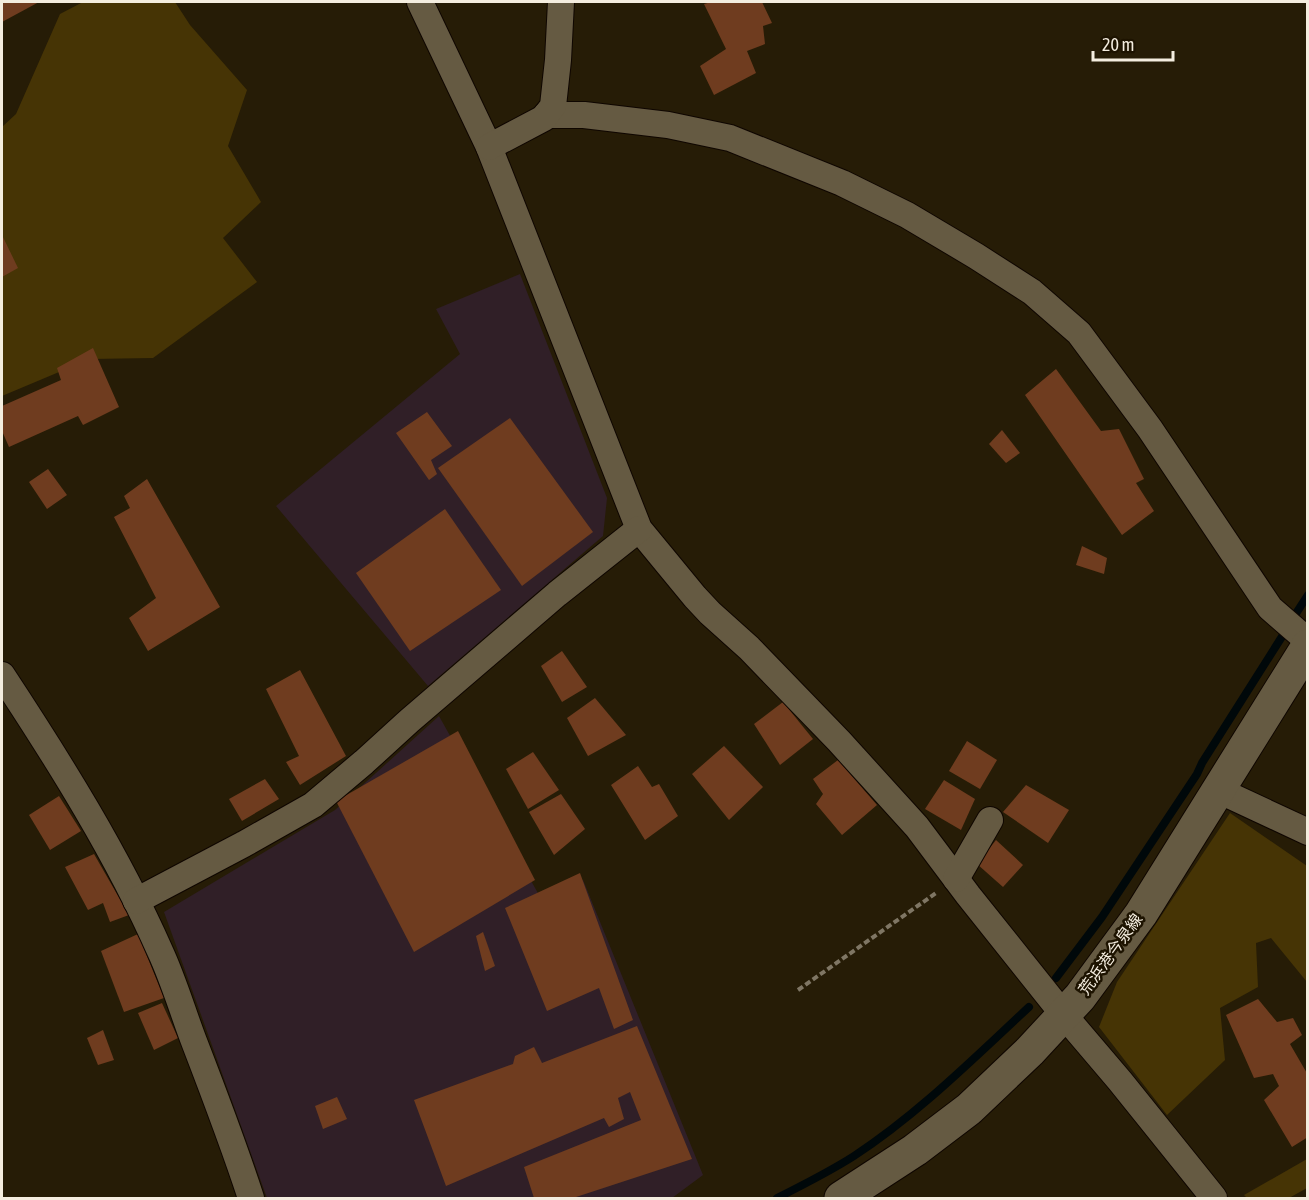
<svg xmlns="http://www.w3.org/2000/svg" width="1309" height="1200" font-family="'Asap Condensed','Noto Sans JP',sans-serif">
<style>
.industrial{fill:#301f27}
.green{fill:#463405}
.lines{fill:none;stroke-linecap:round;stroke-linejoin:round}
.stream{stroke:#00080a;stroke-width:8}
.building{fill:#6f3c1f}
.street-casing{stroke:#0f0600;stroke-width:28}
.secondary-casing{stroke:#0f0600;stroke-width:35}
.path{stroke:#7f7664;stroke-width:4;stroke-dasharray:6 3;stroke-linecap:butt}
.street{stroke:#655a42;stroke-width:26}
.secondary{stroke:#655a42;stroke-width:33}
.labels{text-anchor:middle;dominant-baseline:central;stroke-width:5;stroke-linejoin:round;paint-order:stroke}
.street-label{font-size:16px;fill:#f4eddf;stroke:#1d1300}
</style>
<rect width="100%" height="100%" fill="#261c06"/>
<g class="industrial">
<polygon points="520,274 607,498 603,536 428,686 276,506 460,354 436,309"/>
<polygon points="439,716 539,895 583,880 703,1175 672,1198 267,1198 164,912 335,810"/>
</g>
<g class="green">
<polygon points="83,2 175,2 190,25 247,90 228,146 261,202 223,238 257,282 153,358 90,359 2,396 2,127 16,114 60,14"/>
<polygon points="1230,813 1307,866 1307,982 1271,938 1256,943 1258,987 1220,1008 1225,1060 1167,1115 1099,1027 1117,982"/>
<polygon points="1307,1159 1307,1188 1289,1198 1247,1198 1244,1195"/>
</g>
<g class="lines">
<g class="stream">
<polyline points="1295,615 1308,595"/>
<polyline points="1056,978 1102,917 1197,774 1202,763 1283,635"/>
<path d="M 777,1198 C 803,1185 829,1172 854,1156 C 918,1114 973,1059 1029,1007"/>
</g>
</g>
<g class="building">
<polygon points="2,2 39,2 2,22"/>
<polygon points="711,2 762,2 772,23 763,26 765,44 747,51 756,73 714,95 700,66 726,49 704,4"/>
<polygon points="2,235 18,268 2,277"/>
<polygon points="93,348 119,407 83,425 78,416 9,447 2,431 2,406 61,380 57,368"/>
<polygon points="1056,369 1101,431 1119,429 1144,479 1136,483 1154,511 1122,535 1025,395"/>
<polygon points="427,412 452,446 431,460 437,474 429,480 396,433"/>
<polygon points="510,418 593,532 522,586 438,468"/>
<polygon points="1002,430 1020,453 1006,463 989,444"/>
<polygon points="48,469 67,495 47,509 29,482"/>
<polygon points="147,479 220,607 148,651 129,618 156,598 114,517 130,508 124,496"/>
<polygon points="445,509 501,590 410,651 356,573"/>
<polygon points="1082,546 1107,558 1104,574 1076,565"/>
<polygon points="562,651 587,687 562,702 541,666"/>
<polygon points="300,670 346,756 300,785 286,762 299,756 266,689"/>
<polygon points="595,698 626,735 588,756 567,718"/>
<polygon points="783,702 813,739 780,765 754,724"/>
<polygon points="458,731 535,880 414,952 336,801"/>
<polygon points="967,741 997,760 980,789 949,771"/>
<polygon points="724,746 763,787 729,820 692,774"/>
<polygon points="533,752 559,790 528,809 506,769"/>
<polygon points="838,760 877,805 842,835 816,804 823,794 813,779"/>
<polygon points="638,766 652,787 659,784 678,816 645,840 611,785"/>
<polygon points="265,779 279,799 242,821 229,799"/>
<polygon points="944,780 975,799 961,830 925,809"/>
<polygon points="1026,785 1069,810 1048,843 1003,812"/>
<polygon points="561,794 585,829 554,855 529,812"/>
<polygon points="59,796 81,831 50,850 29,815"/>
<polygon points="996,840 1023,865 1003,887 977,864"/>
<polygon points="94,854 129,915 110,922 103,903 88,910 65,867"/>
<polygon points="580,873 633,1020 614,1029 599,988 547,1011 505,908"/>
<polygon points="483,932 495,966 485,971 476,936"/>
<polygon points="138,934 164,998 124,1012 101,951"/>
<polygon points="1258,999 1277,1022 1293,1018 1302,1035 1290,1044 1308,1075 1308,1137 1292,1147 1264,1100 1279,1086 1273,1074 1254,1078 1226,1015"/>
<polygon points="162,1003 178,1038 154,1050 138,1013"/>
<polygon points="637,1026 692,1159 573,1198 534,1198 524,1167 641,1120 630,1092 618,1098 624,1119 609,1127 604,1118 446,1186 414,1100 513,1064 515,1056 534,1047 542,1063"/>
<polygon points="103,1030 114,1060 98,1065 87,1038"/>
<polygon points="337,1097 347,1119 323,1129 315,1106"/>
</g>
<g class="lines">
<defs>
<g id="street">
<polyline points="420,2 489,147 639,529 695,597 710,613 749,648 839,741 917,827 968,895 1063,1014 1120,1081 1214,1198"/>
<polyline points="546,115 584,115 668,125 730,138 842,183 907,215 976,256 1032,292 1079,333 1150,429 1270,608 1308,641"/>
<polyline points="489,147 544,118 553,106 558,60 561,2"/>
<path d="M 2,675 C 60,763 117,854 160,951 C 174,981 183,1013 195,1044 C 215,1096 234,1146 251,1198"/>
<polyline points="1218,790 1308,832"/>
<polyline points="956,879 990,820"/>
<polyline points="136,901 244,844 313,805 364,762 409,721 557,594 639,529"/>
</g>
<polyline id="secondary" points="841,1198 915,1150 969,1109 1030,1051 1080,997 1141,914 1308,646"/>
</defs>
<use href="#street" class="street-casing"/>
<use href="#secondary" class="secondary-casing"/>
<polyline class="path" points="798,990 936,893"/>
<use href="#street" class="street"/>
<use href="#secondary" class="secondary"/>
</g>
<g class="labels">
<g class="street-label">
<text transform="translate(1110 954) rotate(-54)">荒浜港今泉線</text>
</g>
</g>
<rect width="1309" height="1200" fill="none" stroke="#f4eddf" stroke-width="6"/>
<path d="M1093 51v9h80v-9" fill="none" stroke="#f4eddf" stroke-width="3"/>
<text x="1102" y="51" font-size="18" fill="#f4eddf" stroke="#1d1300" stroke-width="4.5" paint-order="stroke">20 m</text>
</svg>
